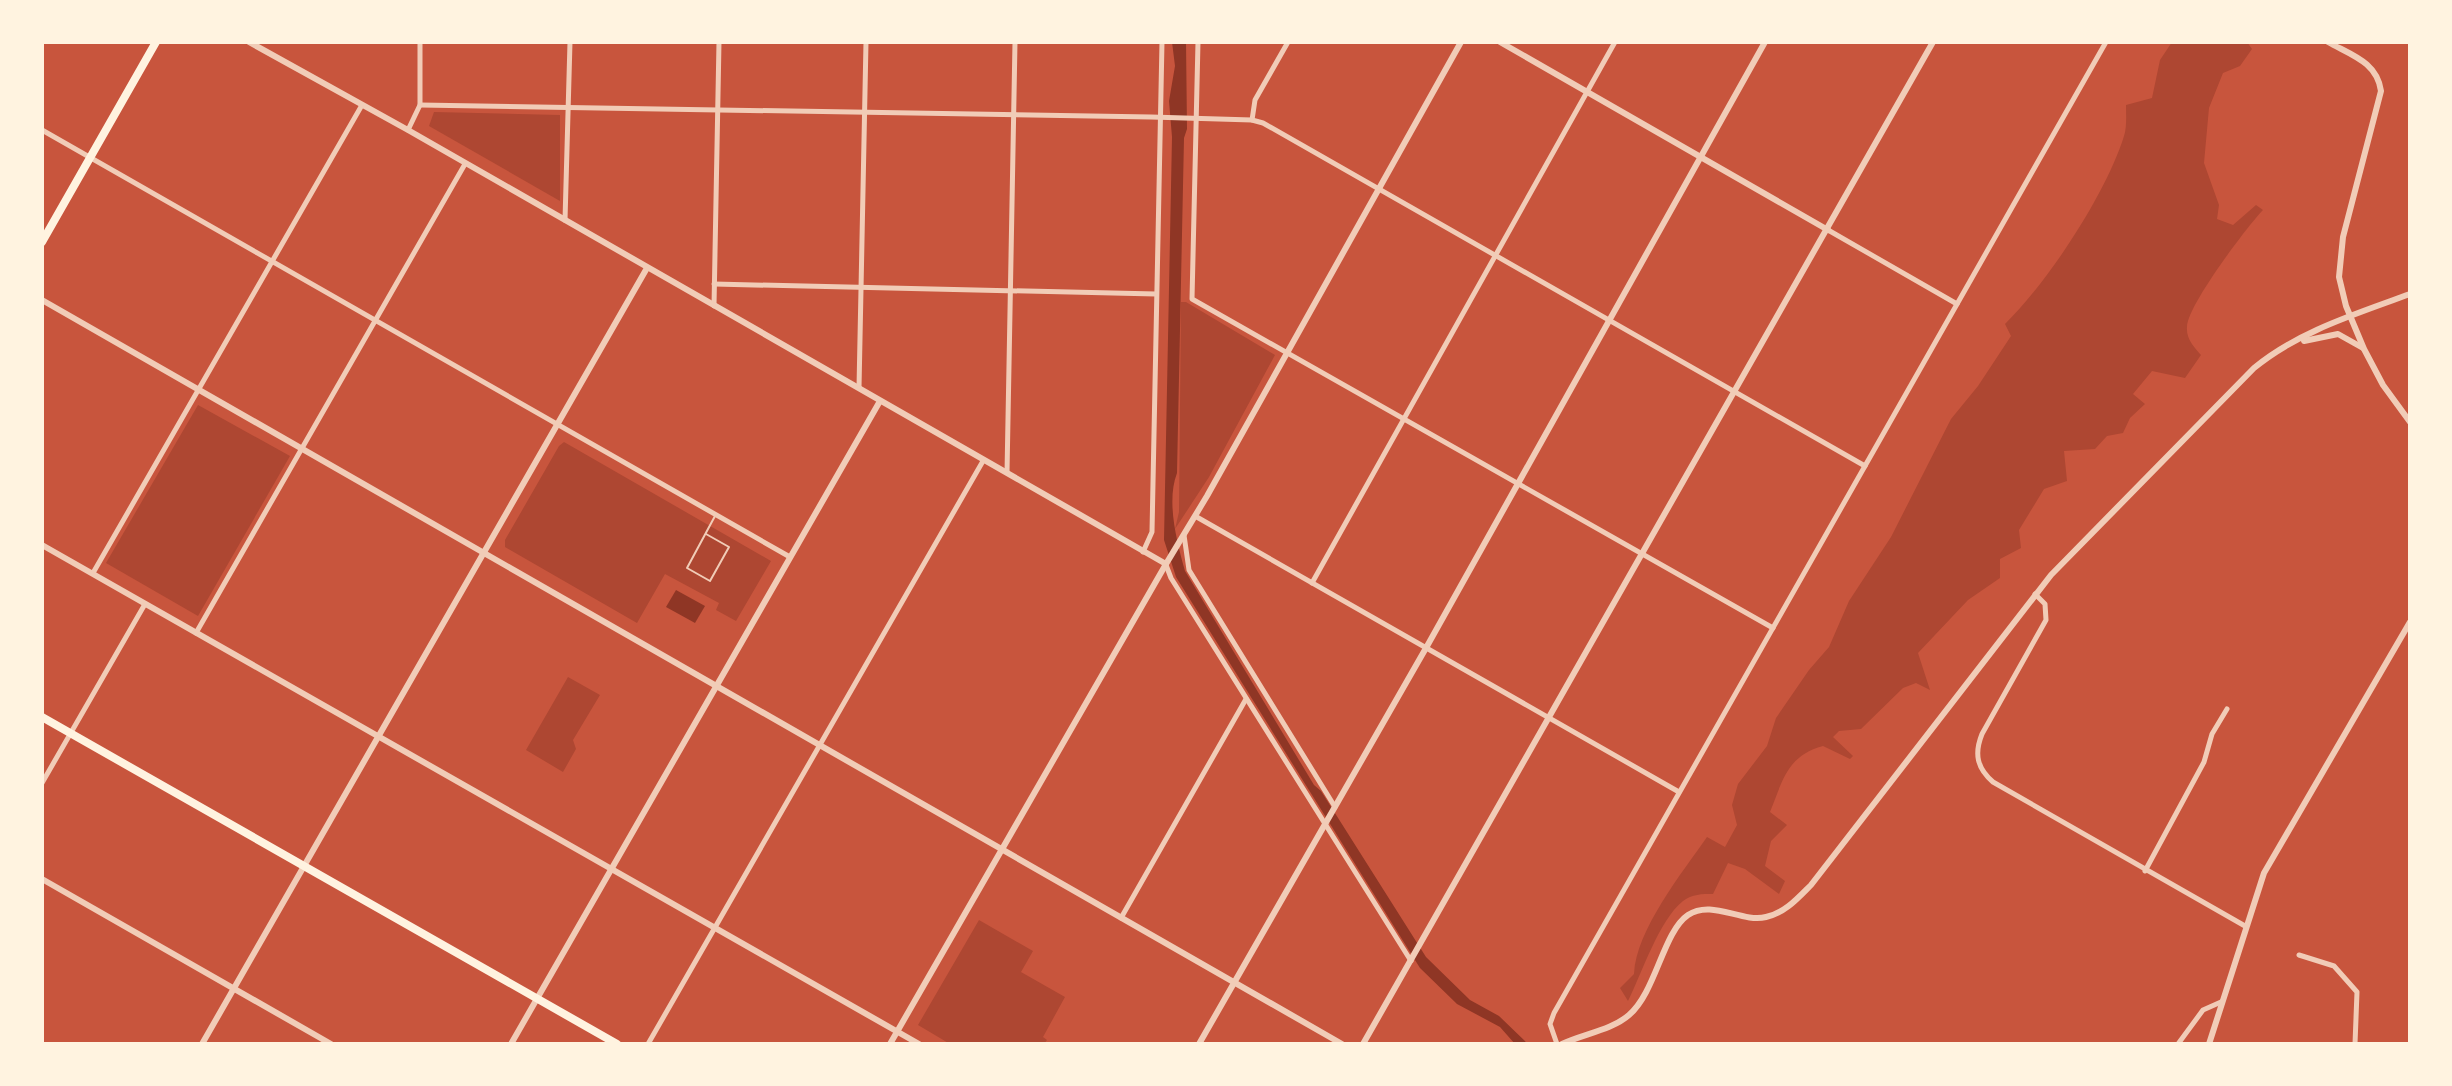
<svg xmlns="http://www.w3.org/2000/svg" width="2452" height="1086" font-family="Quicksand,sans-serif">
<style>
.green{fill:#ae4732}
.water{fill:#8f3625}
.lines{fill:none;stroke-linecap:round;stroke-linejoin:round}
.service{stroke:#f1ccb7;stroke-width:2}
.minor{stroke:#f1ccb7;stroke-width:5}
.tertiary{stroke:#f1ccb7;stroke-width:6}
.trunk{stroke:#fff3e0;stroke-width:8}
</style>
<rect width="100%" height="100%" fill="#c8553d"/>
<g class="green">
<path d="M 2172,42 L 2247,42 L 2252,49 L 2240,66 L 2223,73 L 2209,108 L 2204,163 L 2219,205 L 2217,219 L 2233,225 L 2256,205 L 2263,210 C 2246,228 2187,306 2187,327 C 2186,339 2194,347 2201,355 L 2185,378 L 2152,371 L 2133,394 L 2145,404 L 2130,418 L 2123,433 L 2107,436 L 2095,449 L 2064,451 L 2067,481 L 2044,489 L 2019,530 L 2021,548 L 2000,559 L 2000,578 L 1968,600 L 1918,653 L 1930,690 L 1916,683 L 1903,688 L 1861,729 L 1839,731 L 1833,737 L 1853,756 L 1850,759 L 1823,746 C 1787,756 1783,780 1770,812 L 1787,825 L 1771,841 L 1765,866 L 1785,881 L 1779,894 L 1745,869 L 1728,863 L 1713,894 C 1702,894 1692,894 1683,901 C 1659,920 1642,973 1628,1001 L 1620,988 L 1634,974 C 1636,930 1682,873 1707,837 L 1725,847 L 1737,825 L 1732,805 L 1738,784 L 1767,746 L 1776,718 L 1809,670 L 1829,647 L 1849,601 L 1891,537 L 1951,419 L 1978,386 L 2011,336 L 2005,324 C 2048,282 2106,194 2124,136 C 2127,127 2126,115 2126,105 L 2152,98 L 2160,60 Z"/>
<polygon points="434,112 560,115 560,201 429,126"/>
<polygon points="1181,302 1186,302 1275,355 1209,477 1175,529 1179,512"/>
<polygon points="198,405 290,456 198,616 106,563"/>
<polygon points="564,442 771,561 736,621 716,610 719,603 665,574 637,623 505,547 505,540 559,446"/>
<polygon points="568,677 600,695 573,740 576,749 563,772 526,750"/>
<polygon points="979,920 1033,951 1021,972 1065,997 1043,1037 1047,1040 1044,1044 950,1044 918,1025"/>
</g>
<g class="water">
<path d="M 1172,42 L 1186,42 L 1187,129 L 1184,138 L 1177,473 C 1166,502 1177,542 1185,571 L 1314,785 L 1321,791 L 1426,957 L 1470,1000 L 1499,1016 L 1528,1044 L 1515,1044 L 1500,1027 L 1457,1004 L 1420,968 L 1176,577 L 1164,540 L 1172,137 L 1169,101 L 1175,66 Z"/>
<polygon points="676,590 705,606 695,623 666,607"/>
</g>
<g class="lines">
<polyline class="service" points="706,534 729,547 710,581 687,568 715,516"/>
<g class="minor">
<polyline points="1198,42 1192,299 1773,628"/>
<polyline points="420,105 1151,117 1252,120 1263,123 1865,466"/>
<polyline points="1252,120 1255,100 1288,42"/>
<polyline points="42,130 790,557"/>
<polyline points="408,130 420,105 420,42"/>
<polyline points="565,220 570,42"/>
<polyline points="1828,230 1957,304"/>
<polyline points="714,284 1156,294"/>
<polyline points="714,306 719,42"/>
<polyline points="859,388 866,42"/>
<polyline points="1007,473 1015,42"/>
<polyline points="1195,516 1679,792"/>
<polyline points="1184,535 1189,570 1335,807"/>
<polyline points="1143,552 1152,532 1162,42"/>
<polyline points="1166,565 1171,578 1411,961"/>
<polyline points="93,573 362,105"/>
<polyline points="1312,583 1615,42"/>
<path d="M 2035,594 L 2045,604 L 2046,620 L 1982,734 C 1974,754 1977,768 1993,782 L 2245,926"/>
<polyline points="196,633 465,164"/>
<polyline points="42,783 145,604"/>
<polyline points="2145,871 2204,762 2212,734 2227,709"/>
<polyline points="1121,918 1246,699"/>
<polyline points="2299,955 2334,966 2357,992 2355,1044"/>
<polyline points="648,1044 983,461"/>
<polyline points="1557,1044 1550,1024 1554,1013 2106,42"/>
<polyline points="2178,1044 2203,1010 2221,1002"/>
</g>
<g class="tertiary">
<polyline points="249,42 408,130 1166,564"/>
<polyline points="1500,42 1828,230"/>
<path d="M 2328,42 C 2351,55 2377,62 2381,91 L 2343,237 L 2339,277 L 2346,306 L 2364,349 L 2383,385 L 2410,422"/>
<polyline points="42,300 1342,1044"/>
<polyline points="2304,341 2338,334 2363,348"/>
<polyline points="42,545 919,1044"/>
<polyline points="42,879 331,1044"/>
<polyline points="202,1044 647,268"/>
<polyline points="511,1044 880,401"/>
<polyline points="890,1044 1166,564 1207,496 1461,42"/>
<polyline points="1199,1044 1426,648 1765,42"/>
<polyline points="1363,1044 1933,42"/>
<path d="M 1562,1044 C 1583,1034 1612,1030 1629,1015 C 1656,992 1663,932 1688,915 C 1712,899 1741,923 1766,917 C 1785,913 1798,898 1811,885 L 2051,575 L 2254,368 C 2299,331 2356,314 2410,294"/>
<polyline points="2209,1044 2264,873 2410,622"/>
</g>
<g class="trunk">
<polyline points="42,242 156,42"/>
<polyline points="42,717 617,1044"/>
</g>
</g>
<rect width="2452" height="1086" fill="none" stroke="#fff3e0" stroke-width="88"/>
</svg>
